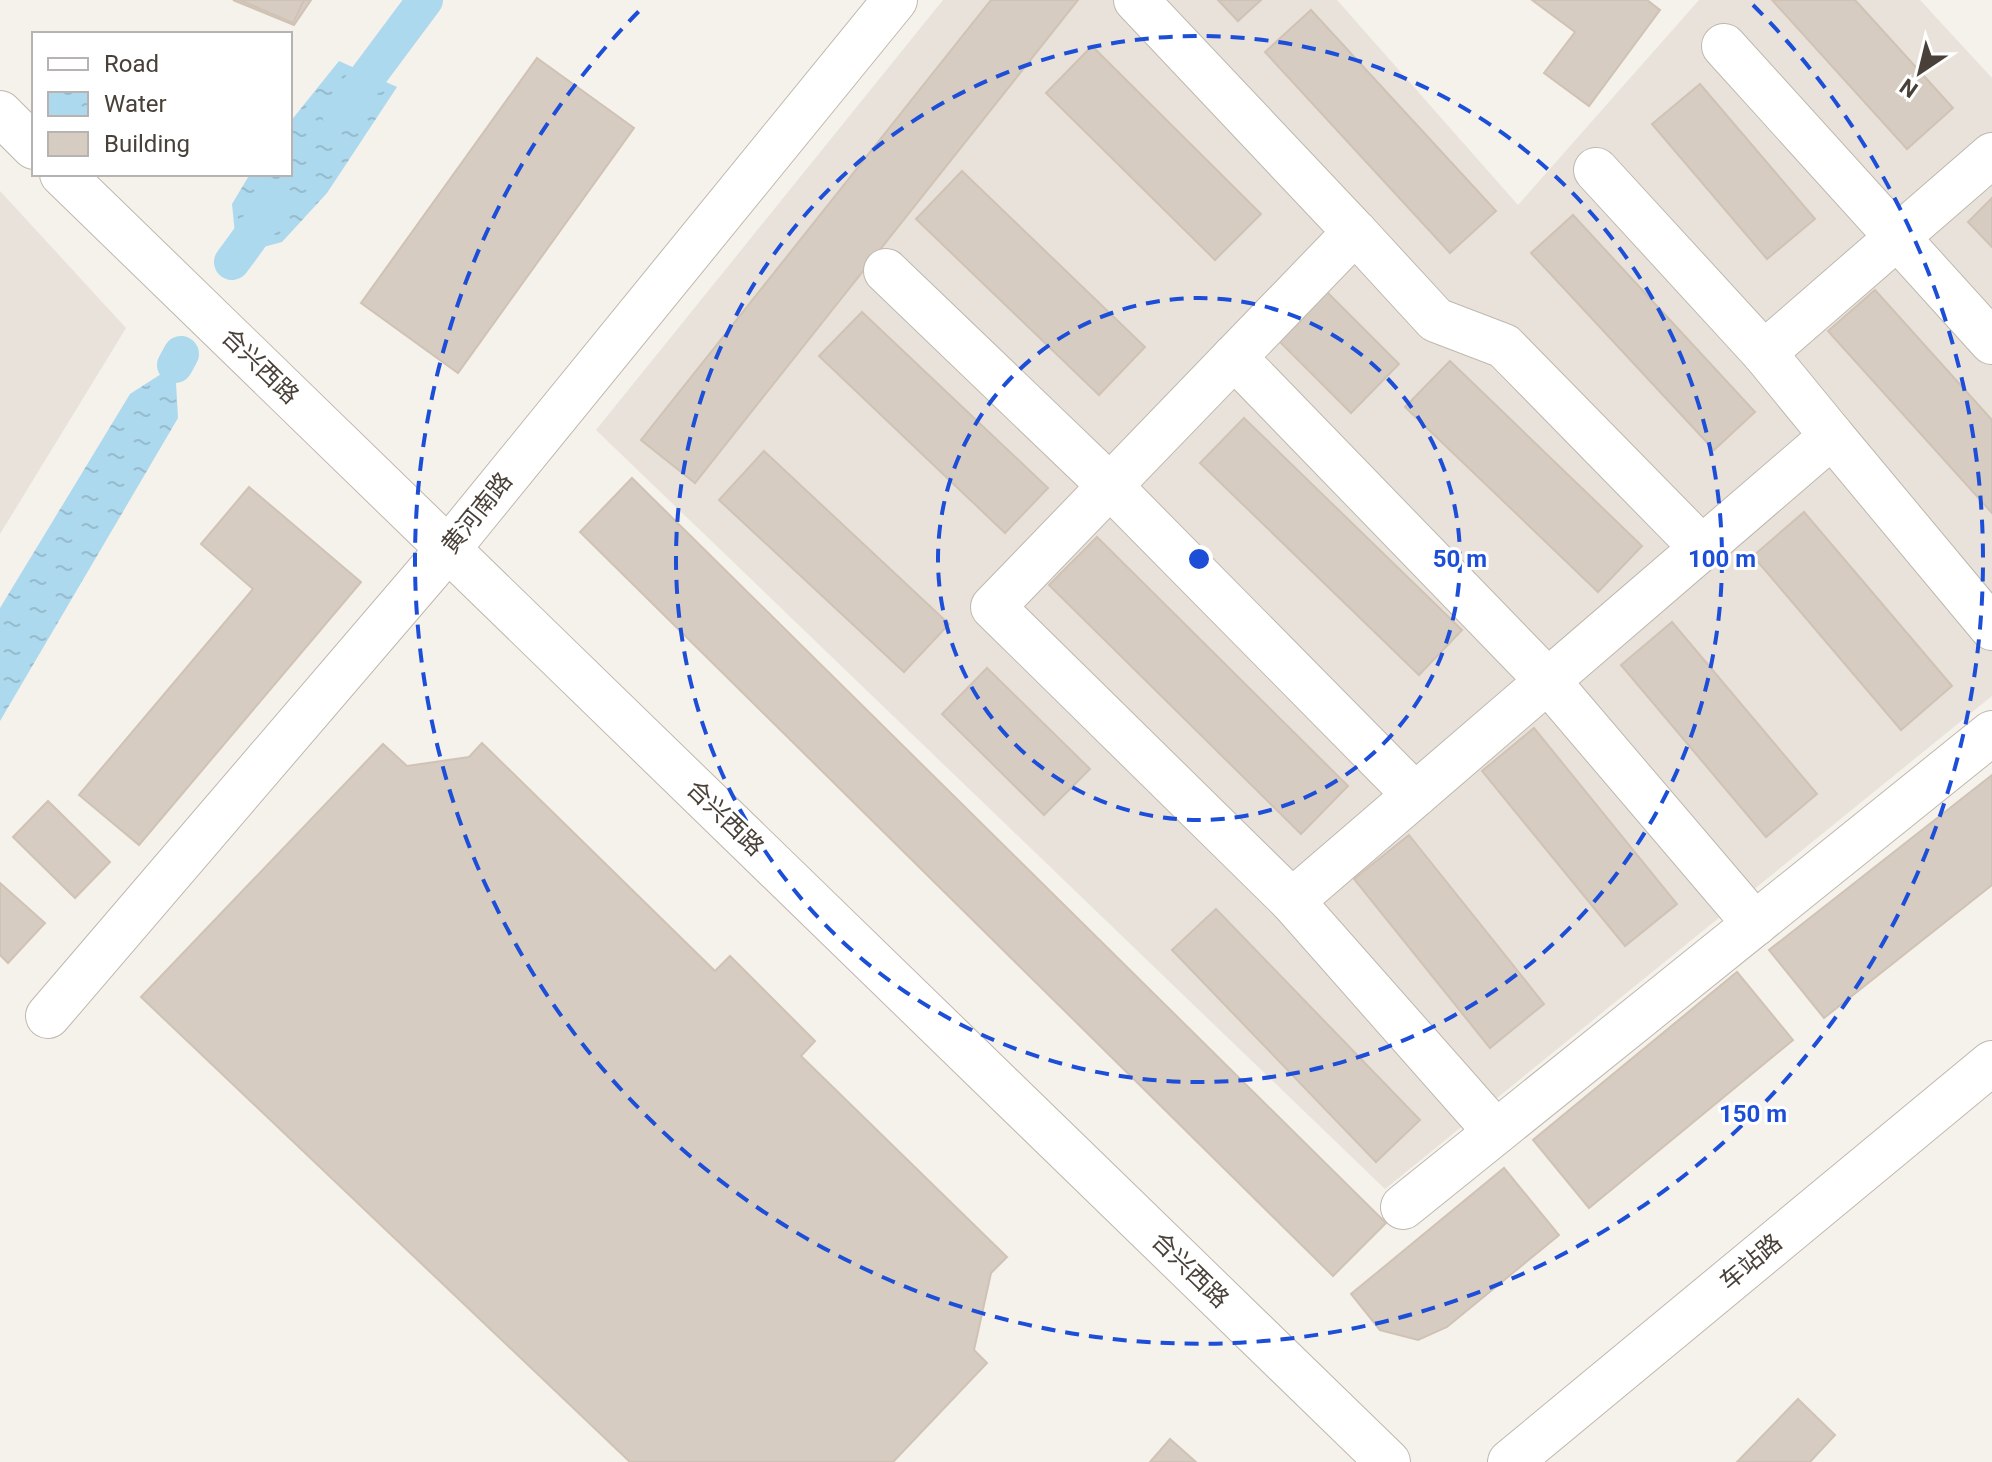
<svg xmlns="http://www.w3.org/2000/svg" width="1992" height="1462" font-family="Roboto,'Noto Sans SC',sans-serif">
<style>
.residential{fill:#e8e2da}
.water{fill:url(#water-ripples)}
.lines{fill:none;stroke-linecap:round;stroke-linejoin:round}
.canal{stroke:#acd9ed;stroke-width:36}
.building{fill:#d6ccc1;stroke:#d0c3b5;stroke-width:2}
.minor-casing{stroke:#c0b8ae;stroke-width:46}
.minor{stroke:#fff;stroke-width:44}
.ring{fill:none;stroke:#1d4ed8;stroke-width:4;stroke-dasharray:14 10}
.labels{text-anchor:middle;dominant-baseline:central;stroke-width:6;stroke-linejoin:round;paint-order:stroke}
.street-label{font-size:24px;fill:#494139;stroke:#fff}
.centre{fill:#1d4ed8;stroke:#fff;stroke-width:4}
.ring-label{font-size:24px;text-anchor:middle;font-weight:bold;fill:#1d4ed8;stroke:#fff;stroke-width:6;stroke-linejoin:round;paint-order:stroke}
</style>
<defs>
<pattern id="water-ripples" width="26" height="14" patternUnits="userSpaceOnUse" patternTransform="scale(2)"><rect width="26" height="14" fill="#acd9ed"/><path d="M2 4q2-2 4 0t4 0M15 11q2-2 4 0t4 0" fill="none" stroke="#96bbcc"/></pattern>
</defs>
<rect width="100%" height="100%" fill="#f5f1eb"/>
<g class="residential">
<polygon points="943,0 1337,0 1518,205 1699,0 1920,0 1992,78 1992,696 1385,1189 596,430"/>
<polygon points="0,191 126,328 0,534"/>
</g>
<g class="water">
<polygon points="339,61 397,87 327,193 282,242 237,254 232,204 250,174 290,174 290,122"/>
<polygon points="175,365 178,418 0,721 0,608 130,394"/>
</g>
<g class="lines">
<g class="canal">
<polyline points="340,114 425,0"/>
<polyline points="232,262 267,214"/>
<polyline points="175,365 181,354"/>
</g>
</g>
<g class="building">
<polygon points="233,0 311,0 294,25"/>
<polygon points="240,0 304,0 293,23"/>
<polygon points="991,0 1078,0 695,483 641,440"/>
<polygon points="1218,0 1261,0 1238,21"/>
<polygon points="1532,0 1647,0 1660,10 1589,106 1544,73 1575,32"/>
<polygon points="1772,0 1855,0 1953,108 1907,149"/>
<polygon points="1311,10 1496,211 1450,253 1265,52"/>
<polygon points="1092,46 1261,214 1215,260 1046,93"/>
<polygon points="537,58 634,128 458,373 361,303"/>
<polygon points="1700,84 1815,219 1767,259 1652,124"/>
<polygon points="962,171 1145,347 1099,395 916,219"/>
<polygon points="1992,198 1992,247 1968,222"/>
<polygon points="1573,215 1755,412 1714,450 1531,253"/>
<polygon points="1325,290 1399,364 1351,413 1276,338"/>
<polygon points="1875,290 1992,420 1992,513 1828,331"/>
<polygon points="862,312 1048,488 1005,533 819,356"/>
<polygon points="1450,361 1642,546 1598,592 1405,407"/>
<polygon points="1244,418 1462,630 1419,675 1200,463"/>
<polygon points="764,451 949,624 904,672 719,500"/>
<polygon points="632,478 1386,1223 1333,1276 580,532"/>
<polygon points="249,487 361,582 139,845 79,795 253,589 201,544"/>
<polygon points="1804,512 1952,686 1901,730 1753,556"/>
<polygon points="1097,537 1348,786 1301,834 1049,585"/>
<polygon points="1672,622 1817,794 1766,837 1621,665"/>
<polygon points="987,668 1090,769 1044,815 942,714"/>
<polygon points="1534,728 1677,904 1625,946 1482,771"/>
<polygon points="482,743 715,971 730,956 815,1041 801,1056 1007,1257 991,1273 974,1350 987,1363 893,1462 630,1462 141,997 383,744 407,766 469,757"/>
<polygon points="1992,775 1992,885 1824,1018 1769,950"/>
<polygon points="48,801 110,862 75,898 13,837"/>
<polygon points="1409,835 1544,1004 1490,1048 1354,879"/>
<polygon points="0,883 45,923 8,963 0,955"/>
<polygon points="1216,909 1420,1120 1376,1162 1172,950"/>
<polygon points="1737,972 1793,1040 1589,1208 1533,1140"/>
<polygon points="1504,1168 1559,1235 1447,1327 1418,1340 1380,1330 1351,1294"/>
<polygon points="1798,1399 1835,1435 1810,1462 1737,1462"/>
<polygon points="1170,1439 1196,1462 1150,1462"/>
</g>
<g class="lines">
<defs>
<g id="minor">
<polyline points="1136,0 1355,232 993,607 1292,901 1832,436 1992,628"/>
<polyline points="1724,46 1992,342"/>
<polyline points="0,113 34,147"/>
<polyline points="1596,170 1764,353 1992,155"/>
<polyline points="62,174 1388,1462"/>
<polyline points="1355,232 1436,320 1504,346 1702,548"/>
<polyline points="886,271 1110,486 1415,795"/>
<polyline points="1764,353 1832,436"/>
<polyline points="1234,357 1547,680 1755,924"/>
<polyline points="1292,901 1496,1132"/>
<polyline points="48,1016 448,549 895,0"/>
<polyline points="1403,1207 1992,733"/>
<polyline points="1510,1462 1992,1063"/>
</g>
</defs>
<use href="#minor" class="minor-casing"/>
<use href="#minor" class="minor"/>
</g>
<g class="ring">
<circle cx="1199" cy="559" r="261"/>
<circle cx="1199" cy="559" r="523"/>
<path d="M1753 5A784 784 0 1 1 645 5"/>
</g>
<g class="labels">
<g class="street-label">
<text transform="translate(260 366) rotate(44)">合兴西路</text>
<text transform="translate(477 513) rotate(-51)">黄河南路</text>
<text transform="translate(725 818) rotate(44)">合兴西路</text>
<text transform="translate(1751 1262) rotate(-40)">车站路</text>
<text transform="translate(1190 1270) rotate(44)">合兴西路</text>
</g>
</g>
<circle cx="1199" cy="559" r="12" class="centre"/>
<g class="ring-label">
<text x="1460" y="567">50 m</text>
<text x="1722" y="567">100 m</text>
<text x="1753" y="1122">150 m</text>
</g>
<rect x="32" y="32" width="260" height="144" fill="#ffffff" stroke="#b6b3b0" stroke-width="2"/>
<rect x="48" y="58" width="40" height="12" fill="#ffffff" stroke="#b6b3b0" stroke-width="2"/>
<text x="104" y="72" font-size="24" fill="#494139">Road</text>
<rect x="48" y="92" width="40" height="24" fill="url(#water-ripples)" stroke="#b6b3b0" stroke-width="2"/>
<text x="104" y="112" font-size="24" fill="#494139">Water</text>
<rect x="48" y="132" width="40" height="24" fill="#d6ccc1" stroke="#b6b3b0" stroke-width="2"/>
<text x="104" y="152" font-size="24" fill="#494139">Building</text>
<g transform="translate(1920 72) rotate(215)" stroke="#ffffff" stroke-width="6" paint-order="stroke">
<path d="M0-6L14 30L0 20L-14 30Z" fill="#494139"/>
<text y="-12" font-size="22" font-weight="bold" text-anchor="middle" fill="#494139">N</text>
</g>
</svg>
